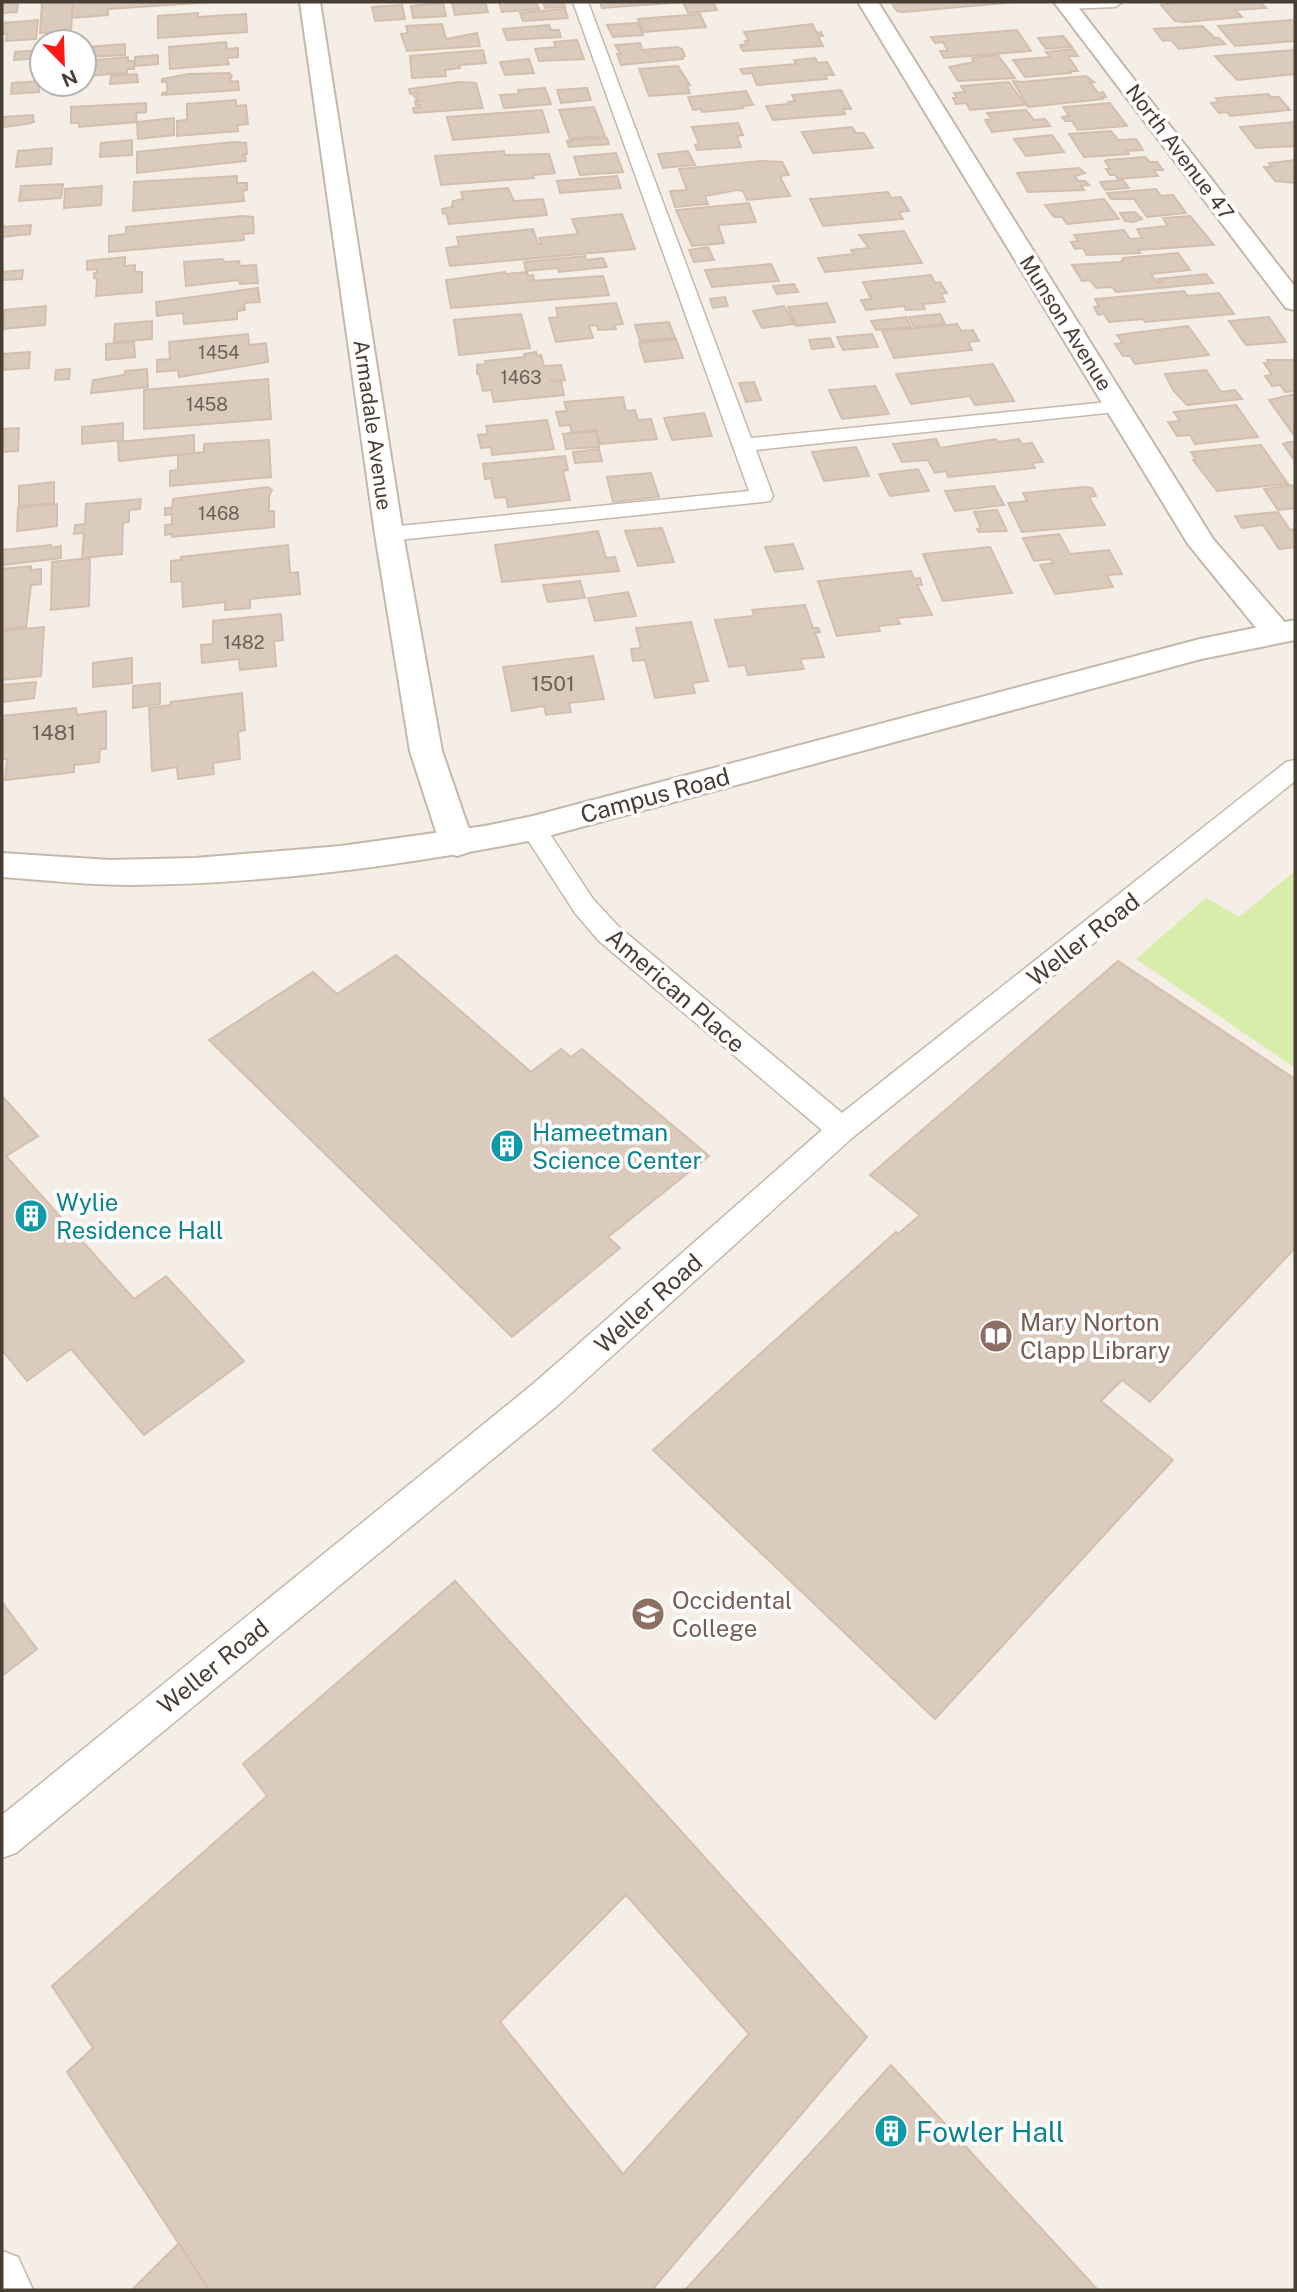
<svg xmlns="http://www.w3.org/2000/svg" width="1297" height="2292" font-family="'Public Sans',sans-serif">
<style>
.green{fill:#d8edaa}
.building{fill:#dbcbbd;stroke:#d3bfad;stroke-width:2;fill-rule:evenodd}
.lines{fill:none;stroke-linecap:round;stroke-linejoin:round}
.service-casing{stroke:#c4b8aa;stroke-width:3}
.minor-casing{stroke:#c4b8aa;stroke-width:4}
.tertiary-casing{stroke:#c4b8aa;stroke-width:4}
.service{fill:#fff;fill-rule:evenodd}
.minor{fill:#fff;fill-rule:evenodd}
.tertiary{fill:#fff;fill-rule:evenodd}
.labels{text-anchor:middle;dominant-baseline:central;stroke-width:7;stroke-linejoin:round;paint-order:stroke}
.far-number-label{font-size:18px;fill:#6d6156}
.far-street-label{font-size:21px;fill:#483e34;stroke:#fff}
.number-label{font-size:21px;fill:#6d6156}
.street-label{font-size:24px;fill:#483e34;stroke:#fff}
.culture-label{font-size:24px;fill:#0d838f;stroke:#fff;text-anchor:start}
.education-label{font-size:24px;fill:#785e54;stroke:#fff;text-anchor:start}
.near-culture-label{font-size:28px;fill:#0d838f;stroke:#fff;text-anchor:start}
</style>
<rect width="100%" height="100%" fill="#f5eee6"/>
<polygon class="green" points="1295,871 1295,1068 1136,959 1206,898 1239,917"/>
<g class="building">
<polygon points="2,2 18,2 17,12 2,13"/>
<polygon points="42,2 73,2 71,31 55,35 55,32 40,33"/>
<polygon points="73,2 213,2 108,9 108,15 72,18"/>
<polygon points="485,2 488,12 455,15 452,3"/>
<polygon points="499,2 536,2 539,9 502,12"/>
<polygon points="543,2 563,2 565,7 545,8"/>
<polygon points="600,2 685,2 602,8"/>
<polygon points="683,2 713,2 717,10 688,13"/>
<polygon points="891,2 1017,2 903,12 897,11"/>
<polygon points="1231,2 1260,2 1266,8 1235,10 1242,17 1185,22 1175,21 1161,5 1181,2"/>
<polygon points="443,3 446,16 413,18 411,6"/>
<polygon points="402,5 405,19 375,21 372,7"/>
<polygon points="565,9 568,18 523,21 520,13"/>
<polygon points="198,13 198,17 246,14 247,32 158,38 158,16"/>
<polygon points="700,14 706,27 644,32 638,19"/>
<polygon points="38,20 36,39 6,41 7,34 2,34 2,23"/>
<polygon points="1291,20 1295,21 1295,41 1235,46 1218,26"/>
<polygon points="638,23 643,35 613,37 607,25"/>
<polygon points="442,24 446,39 477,33 480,46 407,51 401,34 408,33 406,26"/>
<polygon points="812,24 817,33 821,32 823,36 818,36 823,46 743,51 740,45 747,44 745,41 749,41 744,32"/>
<polygon points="549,25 551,30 559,30 561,37 507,40 503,29"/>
<polygon points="1202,26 1215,38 1212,38 1219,38 1225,44 1179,49 1171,40 1163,41 1154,29"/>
<polygon points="1017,30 1031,51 944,58 940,51 948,51 943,42 935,43 931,37"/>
<polygon points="1063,36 1072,47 1046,49 1038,38"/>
<polygon points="577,40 584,59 539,61 535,49 556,47 554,42"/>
<polygon points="226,42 227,49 238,48 238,57 227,58 229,64 170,69 169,47"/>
<polygon points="640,43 642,50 677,47 682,49 685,56 682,56 683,59 621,65 617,54 621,54 615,45"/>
<polygon points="125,44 125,55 88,57 88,47"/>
<polygon points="1073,49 1078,56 1068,56 1078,71 1070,71 1071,73 1025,77 1013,60 1050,57 1046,52"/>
<polygon points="42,50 42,58 14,60 15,52"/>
<polygon points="483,50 486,63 459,65 460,68 445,70 446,76 412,78 410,56"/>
<polygon points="1295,50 1295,74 1237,80 1215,56"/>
<polygon points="158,55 158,64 135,66 135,57"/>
<polygon points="998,55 1015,78 958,81 949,67 974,62 972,58"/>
<polygon points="128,57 128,61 134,61 134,69 127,69 127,73 84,76 84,61"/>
<polygon points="815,58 818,63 827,62 834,75 825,75 827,79 757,85 752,73 743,74 740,69 796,64 794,60"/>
<polygon points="529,59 534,73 505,75 500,62"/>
<polygon points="678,66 690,85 687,85 690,93 649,96 639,69"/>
<polygon points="229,73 232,75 229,82 238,81 239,90 162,95 162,93 167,92 167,82 162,82 162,79 189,74"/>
<polygon points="137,74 138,82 110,84 111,76"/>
<polygon points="1086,76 1094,82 1090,82 1098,93 1103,92 1106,97 1101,97 1103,99 1028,107 1013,81 1022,82"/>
<polygon points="40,81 39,92 11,94 12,83"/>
<polygon points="459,82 476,83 483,108 414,113 413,108 420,107 420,105 416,105 415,101 419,101 414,96 418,96 418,93 410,94 409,89"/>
<polygon points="1009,82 1025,105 970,110 966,103 956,104 953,98 957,98 954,93 965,92 961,86"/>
<polygon points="545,88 551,104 504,108 500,95 519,94 518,90"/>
<polygon points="587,88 591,100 561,103 557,90"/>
<polygon points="841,90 851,109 843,109 845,114 773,120 766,106 789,104 788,102 795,101 792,95"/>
<polygon points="746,91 753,105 741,106 743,108 737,109 702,112 701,109 693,110 688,97"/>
<polygon points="1268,94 1271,97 1279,97 1290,110 1230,116 1227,112 1219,113 1211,103 1219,102 1216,98"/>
<polygon points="236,100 236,106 246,105 248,124 237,125 238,131 177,136 177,121 187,120 187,104"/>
<polygon points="146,103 146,112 136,113 137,122 79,127 79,123 71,123 71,107"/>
<polygon points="1110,103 1127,126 1078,130 1072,121 1065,121 1062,117 1069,116 1063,107"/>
<polygon points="594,107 605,136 570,139 559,110"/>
<polygon points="542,110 549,132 453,140 447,117"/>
<polygon points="1026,110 1034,120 1045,119 1050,126 992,132 985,120 992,119 987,113"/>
<polygon points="33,115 34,122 27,124 2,127 2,117"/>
<polygon points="174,118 174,135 138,139 137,122"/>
<polygon points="1295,122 1295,146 1256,148 1240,127"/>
<polygon points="738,123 743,135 737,136 741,147 697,150 695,145 699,144 692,127"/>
<polygon points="852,127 856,133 864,133 873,148 813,153 802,132"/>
<polygon points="1111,131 1118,140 1136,139 1143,150 1127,151 1129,154 1084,157 1069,134"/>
<polygon points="1052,135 1064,152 1026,156 1014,139"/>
<polygon points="607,138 609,144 569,147 567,141"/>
<polygon points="132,140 132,155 100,157 101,143"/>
<polygon points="234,142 246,143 247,154 241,155 245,156 246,161 137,173 137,152"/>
<polygon points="52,148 51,164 16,167 18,151"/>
<polygon points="504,151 505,155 549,154 555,173 533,175 534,178 441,185 435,156"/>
<polygon points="688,151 695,165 663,168 658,154"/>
<polygon points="616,153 623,172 580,175 574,157"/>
<polygon points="1145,157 1150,162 1157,162 1163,170 1154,170 1158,176 1118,179 1115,175 1110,175 1106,169 1110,169 1105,161 1107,160"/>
<polygon points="1295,160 1295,183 1275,181 1264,167 1272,167 1269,163"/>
<polygon points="761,161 782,162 789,175 781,176 781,179 790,196 747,200 743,191 737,190 705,196 708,204 675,207 670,191 687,190 679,169"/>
<polygon points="1079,168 1085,173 1075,176 1078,181 1085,181 1089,185 1081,186 1084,190 1028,192 1017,173"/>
<polygon points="237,176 237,183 247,183 247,190 243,191 244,201 133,211 134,182"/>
<polygon points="617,176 621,188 560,193 557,181"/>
<polygon points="1123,180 1129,188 1105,190 1100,182"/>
<polygon points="63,184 61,198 19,201 21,186"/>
<polygon points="102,186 101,205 64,208 65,189"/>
<polygon points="508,188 514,201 543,199 547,215 449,224 446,213 443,214 442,209 452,207 453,201 463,199 461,192"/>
<polygon points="1156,189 1161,196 1173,195 1186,213 1147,217 1134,199 1111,199 1107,193"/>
<polygon points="888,192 891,198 901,197 909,211 899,212 903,219 823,226 810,199"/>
<polygon points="1104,199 1119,219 1067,224 1062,217 1054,217 1045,205"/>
<polygon points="749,203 756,222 718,225 724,243 692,246 676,210"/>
<polygon points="1135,212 1142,219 1133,222 1125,221 1120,213"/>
<polygon points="622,214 635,249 450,266 446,248 459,246 457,237 533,229 538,244 541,244 539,238 578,234 572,219"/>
<polygon points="242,216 253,217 254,233 243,234 244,240 109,252 109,236 126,234 126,227"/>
<polygon points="1190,216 1214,245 1138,250 1140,253 1087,255 1083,248 1075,249 1071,242 1078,241 1074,235 1124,230 1130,239 1142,238 1137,229 1168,226 1163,218"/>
<polygon points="31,225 30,234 2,237 2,227"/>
<polygon points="904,231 922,263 825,272 818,258 854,254 851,250 869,248 859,235"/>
<polygon points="708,247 714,260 694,262 689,250"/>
<polygon points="1178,253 1190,270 1151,274 1157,282 1161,282 1158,279 1206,274 1213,283 1116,292 1112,287 1096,288 1090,280 1082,281 1072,265 1121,262 1123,258"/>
<polygon points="585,256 586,260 603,258 607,267 559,272 558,268 526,271 524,262"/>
<polygon points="125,257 125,266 135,265 135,272 142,272 142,292 96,296 97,279 94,278 94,273 97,273 97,269 87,270 87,261"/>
<polygon points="222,259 225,262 239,261 240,266 256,265 258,283 240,284 239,280 186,286 184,262"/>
<polygon points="771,264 779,281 712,287 705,270"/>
<polygon points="2,268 3,272 23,270 22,279 2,280"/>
<polygon points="505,272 506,274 527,272 528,276 533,275 534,279 530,281 603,276 609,295 451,308 446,280"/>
<polygon points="931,275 935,283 940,282 947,293 941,294 945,302 923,304 925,309 906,310 904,306 866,310 861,300 871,299 863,282"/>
<polygon points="794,284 798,292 777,294 773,286"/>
<polygon points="258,288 260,302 244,303 245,310 237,311 237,319 184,324 183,313 157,316 156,302"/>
<polygon points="1184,291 1188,296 1219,293 1234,314 1145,322 1143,319 1109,322 1104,314 1098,315 1094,307 1099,307 1095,299"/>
<polygon points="725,297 728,306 713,308 710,299"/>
<polygon points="616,303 623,324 614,325 616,329 598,330 597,325 589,326 593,338 556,342 549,318 558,317 556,308"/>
<polygon points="827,303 835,322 796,326 788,307"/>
<polygon points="46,306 45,325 3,329 4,310"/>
<polygon points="784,306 794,324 762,328 753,311"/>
<polygon points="521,314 530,348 459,355 454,320"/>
<polygon points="940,314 945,324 914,327 909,317"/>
<polygon points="906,317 911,327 876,330 871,321"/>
<polygon points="1269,317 1286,342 1246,345 1229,321"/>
<polygon points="152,321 152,339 114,342 115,324"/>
<polygon points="669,322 675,338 640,341 635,325"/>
<polygon points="957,324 961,331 973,330 979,341 968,342 972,350 894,358 882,331"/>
<polygon points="1188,326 1209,355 1135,364 1130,356 1123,356 1115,344 1123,343 1117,335"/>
<polygon points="248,334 249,345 266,343 268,362 179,377 178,370 157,372 157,360 170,359 169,342"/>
<polygon points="872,334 878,347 843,350 837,337"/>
<polygon points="830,338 834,347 812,349 809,340"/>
<polygon points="676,339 683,358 645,362 639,343"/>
<polygon points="134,342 135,357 106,360 106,344"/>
<polygon points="30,352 29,368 2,370 2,354"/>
<polygon points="536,352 537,356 541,355 544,366 561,365 565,380 549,381 561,381 564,395 494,402 491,390 483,391 479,374 477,374 477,365 486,364 485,361 525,357 524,354"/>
<polygon points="1267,360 1295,360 1295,391 1285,392 1280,385 1272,386 1265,376 1272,375 1264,363 1269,363"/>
<polygon points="993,364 1014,401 975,405 970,396 911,404 896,374"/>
<polygon points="70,369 69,379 55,380 56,370"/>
<polygon points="147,369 148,387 91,393 93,380 124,375 125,371"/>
<polygon points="1206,370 1221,392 1235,390 1242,399 1187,405 1173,390 1165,374"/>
<polygon points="268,379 271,419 144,429 144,390"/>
<polygon points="754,382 761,400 746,402 739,383"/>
<polygon points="875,386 889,414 842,419 829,390"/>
<polygon points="1295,394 1295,433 1293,434 1269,400"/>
<polygon points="623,397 626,411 635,410 638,420 651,419 657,439 600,444 596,430 572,433 570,425 560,426 556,412 567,411 564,402"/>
<polygon points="1236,405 1258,437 1195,444 1190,435 1177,436 1168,422 1180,421 1174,412"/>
<polygon points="704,413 712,436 672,440 664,418"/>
<polygon points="547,420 554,449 492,455 491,447 481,448 478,435 488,434 486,426"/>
<polygon points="123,423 123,440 82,444 82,427"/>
<polygon points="19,428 18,451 2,452 2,429"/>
<polygon points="596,431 599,447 566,449 563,434"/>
<polygon points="194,435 194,453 119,461 118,442"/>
<polygon points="936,439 940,448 996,439 998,442 1019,439 1022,444 1032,443 1043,462 1032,463 1035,468 948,477 946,471 935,473 928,460 902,462 893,444"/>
<polygon points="269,440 271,477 170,486 170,471 178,470 178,455 204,452 204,444"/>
<polygon points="1288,442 1295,442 1295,461 1283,444"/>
<polygon points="1261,445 1288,484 1217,491 1193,460 1196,460 1191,452"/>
<polygon points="856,447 869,476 824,481 812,452"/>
<polygon points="599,449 602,461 575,463 573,452"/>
<polygon points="565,456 568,470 563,471 570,500 508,507 506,497 495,498 491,478 485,479 483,464"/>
<polygon points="918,469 929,491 890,496 879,474"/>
<polygon points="651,473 659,497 613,502 607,477"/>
<polygon points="54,482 54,503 19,506 19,486"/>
<polygon points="1295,485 1295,508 1278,510 1264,489"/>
<polygon points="994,486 1004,505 955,511 945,491"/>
<polygon points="268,487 272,490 269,496 269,511 274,511 274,527 172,537 172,534 165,535 165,525 172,524 172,514 165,515 165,508 172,508 173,499"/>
<polygon points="1084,487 1092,488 1096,496 1089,497 1105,525 1022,532 1008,503 1027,501 1023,493"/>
<polygon points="141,499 140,509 129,510 129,522 123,523 122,554 82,558 84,533 74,534 75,525 85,524 86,504"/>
<polygon points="57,504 57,526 17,531 18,508"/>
<polygon points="997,510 1007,531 979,532 977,529 981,528 974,512"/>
<polygon points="1278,512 1290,530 1295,529 1295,547 1279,549 1263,525 1242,528 1235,516"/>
<polygon points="662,528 674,562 638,566 625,531"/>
<polygon points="598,531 606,558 615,557 619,571 502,582 495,545"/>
<polygon points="1059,534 1070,554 1109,550 1122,574 1107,575 1113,587 1055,594 1040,565 1053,563 1051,559 1034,561 1023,538"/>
<polygon points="793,544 803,569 775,572 765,547"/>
<polygon points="51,545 51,548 61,546 61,558 2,565 2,550"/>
<polygon points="288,545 290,573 298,572 300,594 250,599 250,608 225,610 225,602 183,607 182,581 171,582 171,561 181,560 181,557"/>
<polygon points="990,547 1012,593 943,601 923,554"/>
<polygon points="90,558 89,606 51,610 52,562"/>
<polygon points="31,566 31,570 41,569 41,584 31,585 26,627 2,629 2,569"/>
<polygon points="911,571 914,579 920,578 922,585 917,585 932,615 897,618 900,624 878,626 880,631 837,636 818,581"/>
<polygon points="580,581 585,598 548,602 543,585"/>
<polygon points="628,592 636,616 595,621 588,598"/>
<polygon points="805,605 813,628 818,628 820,632 815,633 824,657 800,659 804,669 748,675 745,665 729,667 715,620 754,616 752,610"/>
<polygon points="281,614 283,640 274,641 276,666 240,670 239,659 202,663 201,645 213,644 213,621"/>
<polygon points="691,622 708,681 692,683 695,693 655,698 645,660 633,661 631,649 641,648 636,628"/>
<polygon points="44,627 41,676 2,680 2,631"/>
<polygon points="593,656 604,699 569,703 571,712 546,715 544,706 512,711 503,667"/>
<polygon points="132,658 132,683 93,687 93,663"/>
<polygon points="36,682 34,698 2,702 2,685"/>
<polygon points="160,683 160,704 133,708 133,686"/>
<polygon points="242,693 245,730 238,732 240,759 213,763 214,774 178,779 177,767 152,771 149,708 170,705 171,702"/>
<polygon points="76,708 77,715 106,711 106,749 100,749 99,762 74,765 74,772 5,780 7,759 2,759 2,716"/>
<polygon points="396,955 531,1072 561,1049 571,1057 582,1049 709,1156 608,1237 620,1248 512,1337 209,1040 313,972 337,994"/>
<polygon points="1118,961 1295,1079 1295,1248 1150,1402 1122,1380 1101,1401 1173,1460 935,1719 653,1450 896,1232 898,1234 920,1215 870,1175"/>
<polygon points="2,1096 38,1136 6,1156 134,1299 166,1276 244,1361 144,1435 71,1349 27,1381 2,1350"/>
<path d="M 455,1581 L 867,2037 L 652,2290 L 209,2290 L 67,2072 L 93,2048 L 52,1986 L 267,1796 L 243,1764 ZM 626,1895 L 749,2034 L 623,2174 L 500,2022 Z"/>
<polygon points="2,1602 37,1649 2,1676"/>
<polygon points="891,2065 1012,2197 1098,2290 685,2290"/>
<polygon points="179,2243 208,2289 207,2290 132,2290"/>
</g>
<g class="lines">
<defs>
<g id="service">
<polygon points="573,2 588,2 751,438 1118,401 1125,403 1128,407 1125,411 756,450 773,496 770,501 762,502 389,541 381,539 378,534 381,529 389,527 749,491"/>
<polygon points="1060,2 1123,2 1115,7 1066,9 1061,7"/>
<polygon points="1295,760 1295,781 852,1138 557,1406 16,1853 2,1858 2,1815 533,1384 822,1130 599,941 575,913 524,834 520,828 524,822 533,819 542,822 593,899 619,927 842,1113 1286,762"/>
<polygon points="2,2251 18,2257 33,2290 2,2290"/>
</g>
<g id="minor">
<polygon points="300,2 320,2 403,534 442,751 474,844 469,852 457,856 445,852 440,844 410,751 375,534"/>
<polygon points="858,2 878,2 1213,539 1288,626 1292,633 1288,640 1277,643 1266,640 1188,544"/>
<polygon points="1054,2 1074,2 1295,287 1295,310 1286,308"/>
</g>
<path id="tertiary" d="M 1295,620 L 1295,640 L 1201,659 L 533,840 C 401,866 265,884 130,885 C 87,885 44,880 2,877 L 2,853 L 110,860 L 195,858 L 341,846 L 485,826 L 533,816 L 1200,639 Z"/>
</defs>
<use href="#service" class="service-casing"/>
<use href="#minor" class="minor-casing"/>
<use href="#tertiary" class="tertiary-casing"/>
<use href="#service" class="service"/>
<use href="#minor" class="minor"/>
<use href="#tertiary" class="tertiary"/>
</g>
<defs>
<symbol id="building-disc" viewBox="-11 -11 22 22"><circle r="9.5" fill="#0f9aa8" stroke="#fff"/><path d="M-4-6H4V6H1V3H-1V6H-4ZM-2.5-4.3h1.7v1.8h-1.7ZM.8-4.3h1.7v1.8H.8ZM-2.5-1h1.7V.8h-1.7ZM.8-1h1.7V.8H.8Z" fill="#fff"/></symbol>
<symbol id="library-disc" viewBox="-11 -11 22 22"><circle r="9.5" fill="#8d6e63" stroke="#fff"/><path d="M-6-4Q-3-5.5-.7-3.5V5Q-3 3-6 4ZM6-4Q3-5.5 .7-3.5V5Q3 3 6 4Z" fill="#fff"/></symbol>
<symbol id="university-disc" viewBox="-11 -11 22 22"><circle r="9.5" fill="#8d6e63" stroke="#fff"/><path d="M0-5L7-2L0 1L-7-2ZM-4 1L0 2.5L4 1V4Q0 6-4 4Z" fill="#fff"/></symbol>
</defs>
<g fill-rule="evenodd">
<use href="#building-disc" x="488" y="1127" width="38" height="38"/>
<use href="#building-disc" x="12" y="1197" width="38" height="38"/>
<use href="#library-disc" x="977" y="1317" width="38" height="38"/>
<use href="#university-disc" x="629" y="1595" width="38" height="38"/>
<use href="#building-disc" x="872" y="2112" width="38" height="38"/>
</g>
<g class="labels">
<g class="far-number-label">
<text x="219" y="352">1454</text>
<text x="521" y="377">1463</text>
<text x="207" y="404">1458</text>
<text x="219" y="513">1468</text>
<text x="244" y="642">1482</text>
</g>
<g class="far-street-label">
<text transform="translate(1180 152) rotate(53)">North Avenue 47</text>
<text transform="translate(1066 323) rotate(58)">Munson Avenue</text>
<text transform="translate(373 425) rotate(82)">Armadale Avenue</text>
</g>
<g class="number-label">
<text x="553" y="683">1501</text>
<text x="54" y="732">1481</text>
</g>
<g class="street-label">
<text transform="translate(655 795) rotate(-15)">Campus Road</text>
<text transform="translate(1083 939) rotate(-38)">Weller Road</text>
<text transform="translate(676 990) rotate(41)">American Place</text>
<text transform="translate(648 1303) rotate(-42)">Weller Road</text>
<text transform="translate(213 1666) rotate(-39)">Weller Road</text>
</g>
<g class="culture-label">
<text x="532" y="1132">Hameetman<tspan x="532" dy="28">Science Center</tspan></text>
<text x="56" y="1202">Wylie<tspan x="56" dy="28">Residence Hall</tspan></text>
</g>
<g class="education-label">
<text x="1020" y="1322">Mary Norton<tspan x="1020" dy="28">Clapp Library</tspan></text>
<text x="672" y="1600">Occidental<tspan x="672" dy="28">College</tspan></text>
</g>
<g class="near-culture-label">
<text x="916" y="2131">Fowler Hall</text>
</g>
</g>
<rect width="1297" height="2292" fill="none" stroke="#483e34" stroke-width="7"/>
<g transform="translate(63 63) rotate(157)"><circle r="33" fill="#ffffff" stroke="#b6b2ae" stroke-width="2"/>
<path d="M0-5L12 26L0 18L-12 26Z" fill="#ff1813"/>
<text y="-10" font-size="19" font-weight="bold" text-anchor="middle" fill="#483e34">N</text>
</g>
</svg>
